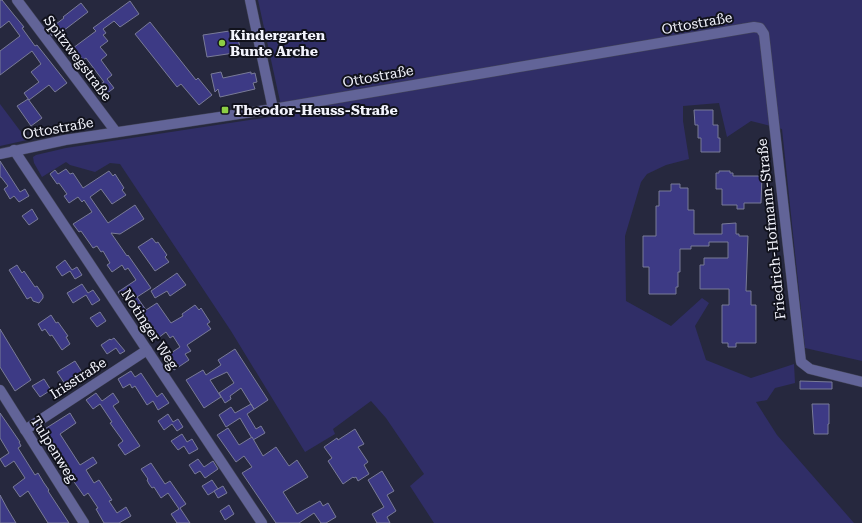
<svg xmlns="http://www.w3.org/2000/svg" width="862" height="523" font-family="'Roboto Serif',serif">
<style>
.green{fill:#302e67}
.building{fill:#3d3a85;stroke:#797b97}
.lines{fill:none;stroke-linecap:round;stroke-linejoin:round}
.minor-casing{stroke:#434559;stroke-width:11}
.minor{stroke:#626498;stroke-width:10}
.poi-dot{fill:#8dce44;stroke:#11121c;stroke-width:1.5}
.labels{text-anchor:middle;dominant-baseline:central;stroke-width:4;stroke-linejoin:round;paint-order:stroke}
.street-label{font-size:14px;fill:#f3f4fd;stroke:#11121c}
.poi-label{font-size:14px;font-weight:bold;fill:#f3f4fd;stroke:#11121c;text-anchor:start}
</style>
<rect width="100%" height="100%" fill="#26283e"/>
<g class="green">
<polygon points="258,0 862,0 862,361 805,348 782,129 751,121 727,137 719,103 683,106 683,121 689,159 666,165 647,174 641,182 625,236 626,301 671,326 702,298 709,303 695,326 706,360 751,378 794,364 795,383 775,388 767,400 756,402 777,435 854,523 434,523 410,486 424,474 386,418 371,401 333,429 335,434 305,452 231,331 120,164 110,163 95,172 70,165 66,162 42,177 34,163 33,157 36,155 66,148 283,115"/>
<polygon points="0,104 27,140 0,146"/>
</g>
<g class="building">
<polygon points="0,0 2,0 14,15 24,27 22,28 35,46 37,45 67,83 55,92 49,85 29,100 24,93 39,82 31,72 41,64 32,51 0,75 0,51 20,36 9,21 0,28"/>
<polygon points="130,1 139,14 120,27 114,21 103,29 106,33 103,35 108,41 100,47 107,55 101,60 112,75 107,79 114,88 106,94 99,85 104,82 86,58 83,60 78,53 74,57 69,51 96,31 93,28"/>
<polygon points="81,3 88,12 63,31 65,35 60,39 56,33 52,36 48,30 64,18 63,17"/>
<polygon points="150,22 196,80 198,78 212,95 199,105 181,84 177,87 135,34"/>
<polygon points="236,30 241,52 207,57 203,35"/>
<polygon points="221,72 223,78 251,72 251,74 255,73 257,82 253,83 255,89 220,97 218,89 215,92 211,74"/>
<polygon points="28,99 42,118 31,126 17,106"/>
<polygon points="694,110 713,110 713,125 718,125 718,138 720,138 720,152 701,152 701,138 698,138 698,125 695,125"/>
<polygon points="0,161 20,192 25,189 29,196 19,202 14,196 10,199 4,189 8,186 1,177 0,177"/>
<polygon points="66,169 70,174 73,173 83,188 109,171 113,176 115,174 124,188 122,190 126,195 112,204 101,189 90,197 108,223 135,205 144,219 120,234 111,233 127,256 128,255 151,288 137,297 146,310 157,303 171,323 183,316 182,314 195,305 199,310 201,308 210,322 207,324 211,329 187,345 191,351 185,354 189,360 174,370 165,357 180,347 173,336 170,338 166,332 158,338 152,331 155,330 147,319 145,320 141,314 139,315 127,296 123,299 118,292 136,280 128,268 125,270 122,265 112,272 107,265 110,263 103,251 101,252 97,246 93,248 81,231 79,232 73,224 92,212 84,200 82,202 78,197 69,203 64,196 67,194 59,183 57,184 50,174 55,170 58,174"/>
<polygon points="719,171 730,171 730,173 733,173 733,176 762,176 761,203 744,203 744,209 737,209 737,205 722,205 722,189 716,189 716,173 719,173"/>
<polygon points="671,184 680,184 680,188 688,188 688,210 694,210 694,234 722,234 722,224 736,223 736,234 739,234 739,236 748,236 746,291 751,291 751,305 756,305 756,343 736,343 736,347 728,347 728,343 722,343 722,305 729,305 729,289 700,289 700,265 704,265 704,258 728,258 728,242 709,242 709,246 691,246 691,249 680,249 680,272 678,272 678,287 676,287 676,294 649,294 649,267 643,267 643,236 656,236 656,206 659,206 659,191 671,191"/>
<polygon points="32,209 38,219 29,225 22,216"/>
<polygon points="152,238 156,243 158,242 162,248 167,255 165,257 169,262 155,271 138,247"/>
<polygon points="65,260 72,270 77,267 82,275 75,279 70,271 62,276 56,267"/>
<polygon points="17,265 22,273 24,271 35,287 37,286 43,295 43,298 39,303 33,301 31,297 27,299 9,270"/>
<polygon points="177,273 186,285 170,296 167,291 155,298 151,291"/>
<polygon points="82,284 88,293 93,290 100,300 92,305 86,295 73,303 67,293"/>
<polygon points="100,312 106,321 97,327 90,318"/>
<polygon points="51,315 56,323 58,322 68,336 66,337 70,344 62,350 52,335 50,336 45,329 42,331 38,324"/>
<polygon points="0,329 31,380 15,391 0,367"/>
<polygon points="114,338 125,351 120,354 116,348 107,354 101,345 110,339 111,340"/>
<polygon points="235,349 268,400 247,414 256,429 261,426 265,433 253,440 240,418 226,427 219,415 231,407 235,413 251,404 254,409 241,388 230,396 231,399 225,403 219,393 234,383 227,372 210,380 221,397 204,408 186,380 203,370 206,375 221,365 218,360"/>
<polygon points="75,361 82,372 65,384 57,372"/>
<polygon points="131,371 135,377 141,373 157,397 162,393 169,403 158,410 153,401 147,405 135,386 132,388 130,384 123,388 118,379"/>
<polygon points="44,379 51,390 40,397 32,386"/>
<polygon points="800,381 832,382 832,389 800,389"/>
<polygon points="96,393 102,401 113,393 119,402 113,406 140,446 125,455 118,445 123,441 110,423 112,422 100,404 93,409 86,400"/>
<polygon points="812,404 829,404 829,424 828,424 828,434 814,434"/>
<polygon points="0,413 20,442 19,442 21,446 18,448 35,475 38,473 44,483 49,490 48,491 69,523 48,523 28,491 20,497 13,487 25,478 14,461 5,467 0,459 9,453 0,438"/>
<polygon points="70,413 76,423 60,434 80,465 93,457 97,463 86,470 94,483 99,480 112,500 109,501 117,513 126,507 131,516 119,523 104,523 96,509 98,508 88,493 84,496 65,469 63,470 40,432"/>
<polygon points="168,414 173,422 178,419 183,427 177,431 172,424 164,430 158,421"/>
<polygon points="228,428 239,445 252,437 263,456 276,447 289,466 297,460 308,477 283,492 297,514 320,501 323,506 328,503 336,517 326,523 321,523 314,513 299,523 276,523 242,473 252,467 244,456 236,462 217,435"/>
<polygon points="355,429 364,444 358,447 368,462 364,465 369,474 358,481 356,477 354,478 353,477 343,484 328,461 332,458 324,447 337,438 338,440"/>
<polygon points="182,434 187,442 192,439 198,449 189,454 184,446 178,450 171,441"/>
<polygon points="198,459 204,467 213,461 218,469 205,478 200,471 195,474 189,465"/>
<polygon points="151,463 165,484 170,481 186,504 180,508 190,523 177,523 171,514 179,509 168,493 161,498 154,487 152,488 149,484 147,480 148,479 141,469"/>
<polygon points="382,471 394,491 387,495 396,511 387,517 390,523 377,523 372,514 384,507 368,480"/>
<polygon points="212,480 218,489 208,495 202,486"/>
<polygon points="223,486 227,493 218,498 214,491"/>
<polygon points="0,495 7,508 16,523 0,523"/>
<polygon points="229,505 234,514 225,520 220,511"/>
</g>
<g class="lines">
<defs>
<g id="minor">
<polyline points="17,0 116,132"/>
<polyline points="250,0 273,109"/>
<polyline points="14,150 262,523"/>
<polyline points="0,154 65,140 273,109 754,27 760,28 764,34 801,362 810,369 862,382"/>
<polyline points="0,390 84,523"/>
<polyline points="25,430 147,350"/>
</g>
</defs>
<use href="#minor" class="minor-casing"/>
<use href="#minor" class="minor"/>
</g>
<g class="poi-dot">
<circle cx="222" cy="43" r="4"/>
<rect x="221" y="106" width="8" height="8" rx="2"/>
</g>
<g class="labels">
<g class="street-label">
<text transform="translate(697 23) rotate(-10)">Ottostraße</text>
<text transform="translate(78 58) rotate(53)">Spitzwegstraße</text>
<text transform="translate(378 76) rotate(-10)">Ottostraße</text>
<text transform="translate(58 128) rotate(-10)">Ottostraße</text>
<text transform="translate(771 229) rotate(-96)">Friedrich-Hofmann-Straße</text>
<text transform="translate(150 329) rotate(57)">Notinger Weg</text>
<text transform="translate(78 378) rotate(-33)">Irisstraße</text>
<text transform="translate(54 449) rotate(58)">Tulpenweg</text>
</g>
<g class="poi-label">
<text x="230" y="35">Kindergarten<tspan x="230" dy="16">Bunte Arche</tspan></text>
<text x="233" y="110">Theodor-Heuss-Straße</text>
</g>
</g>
</svg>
